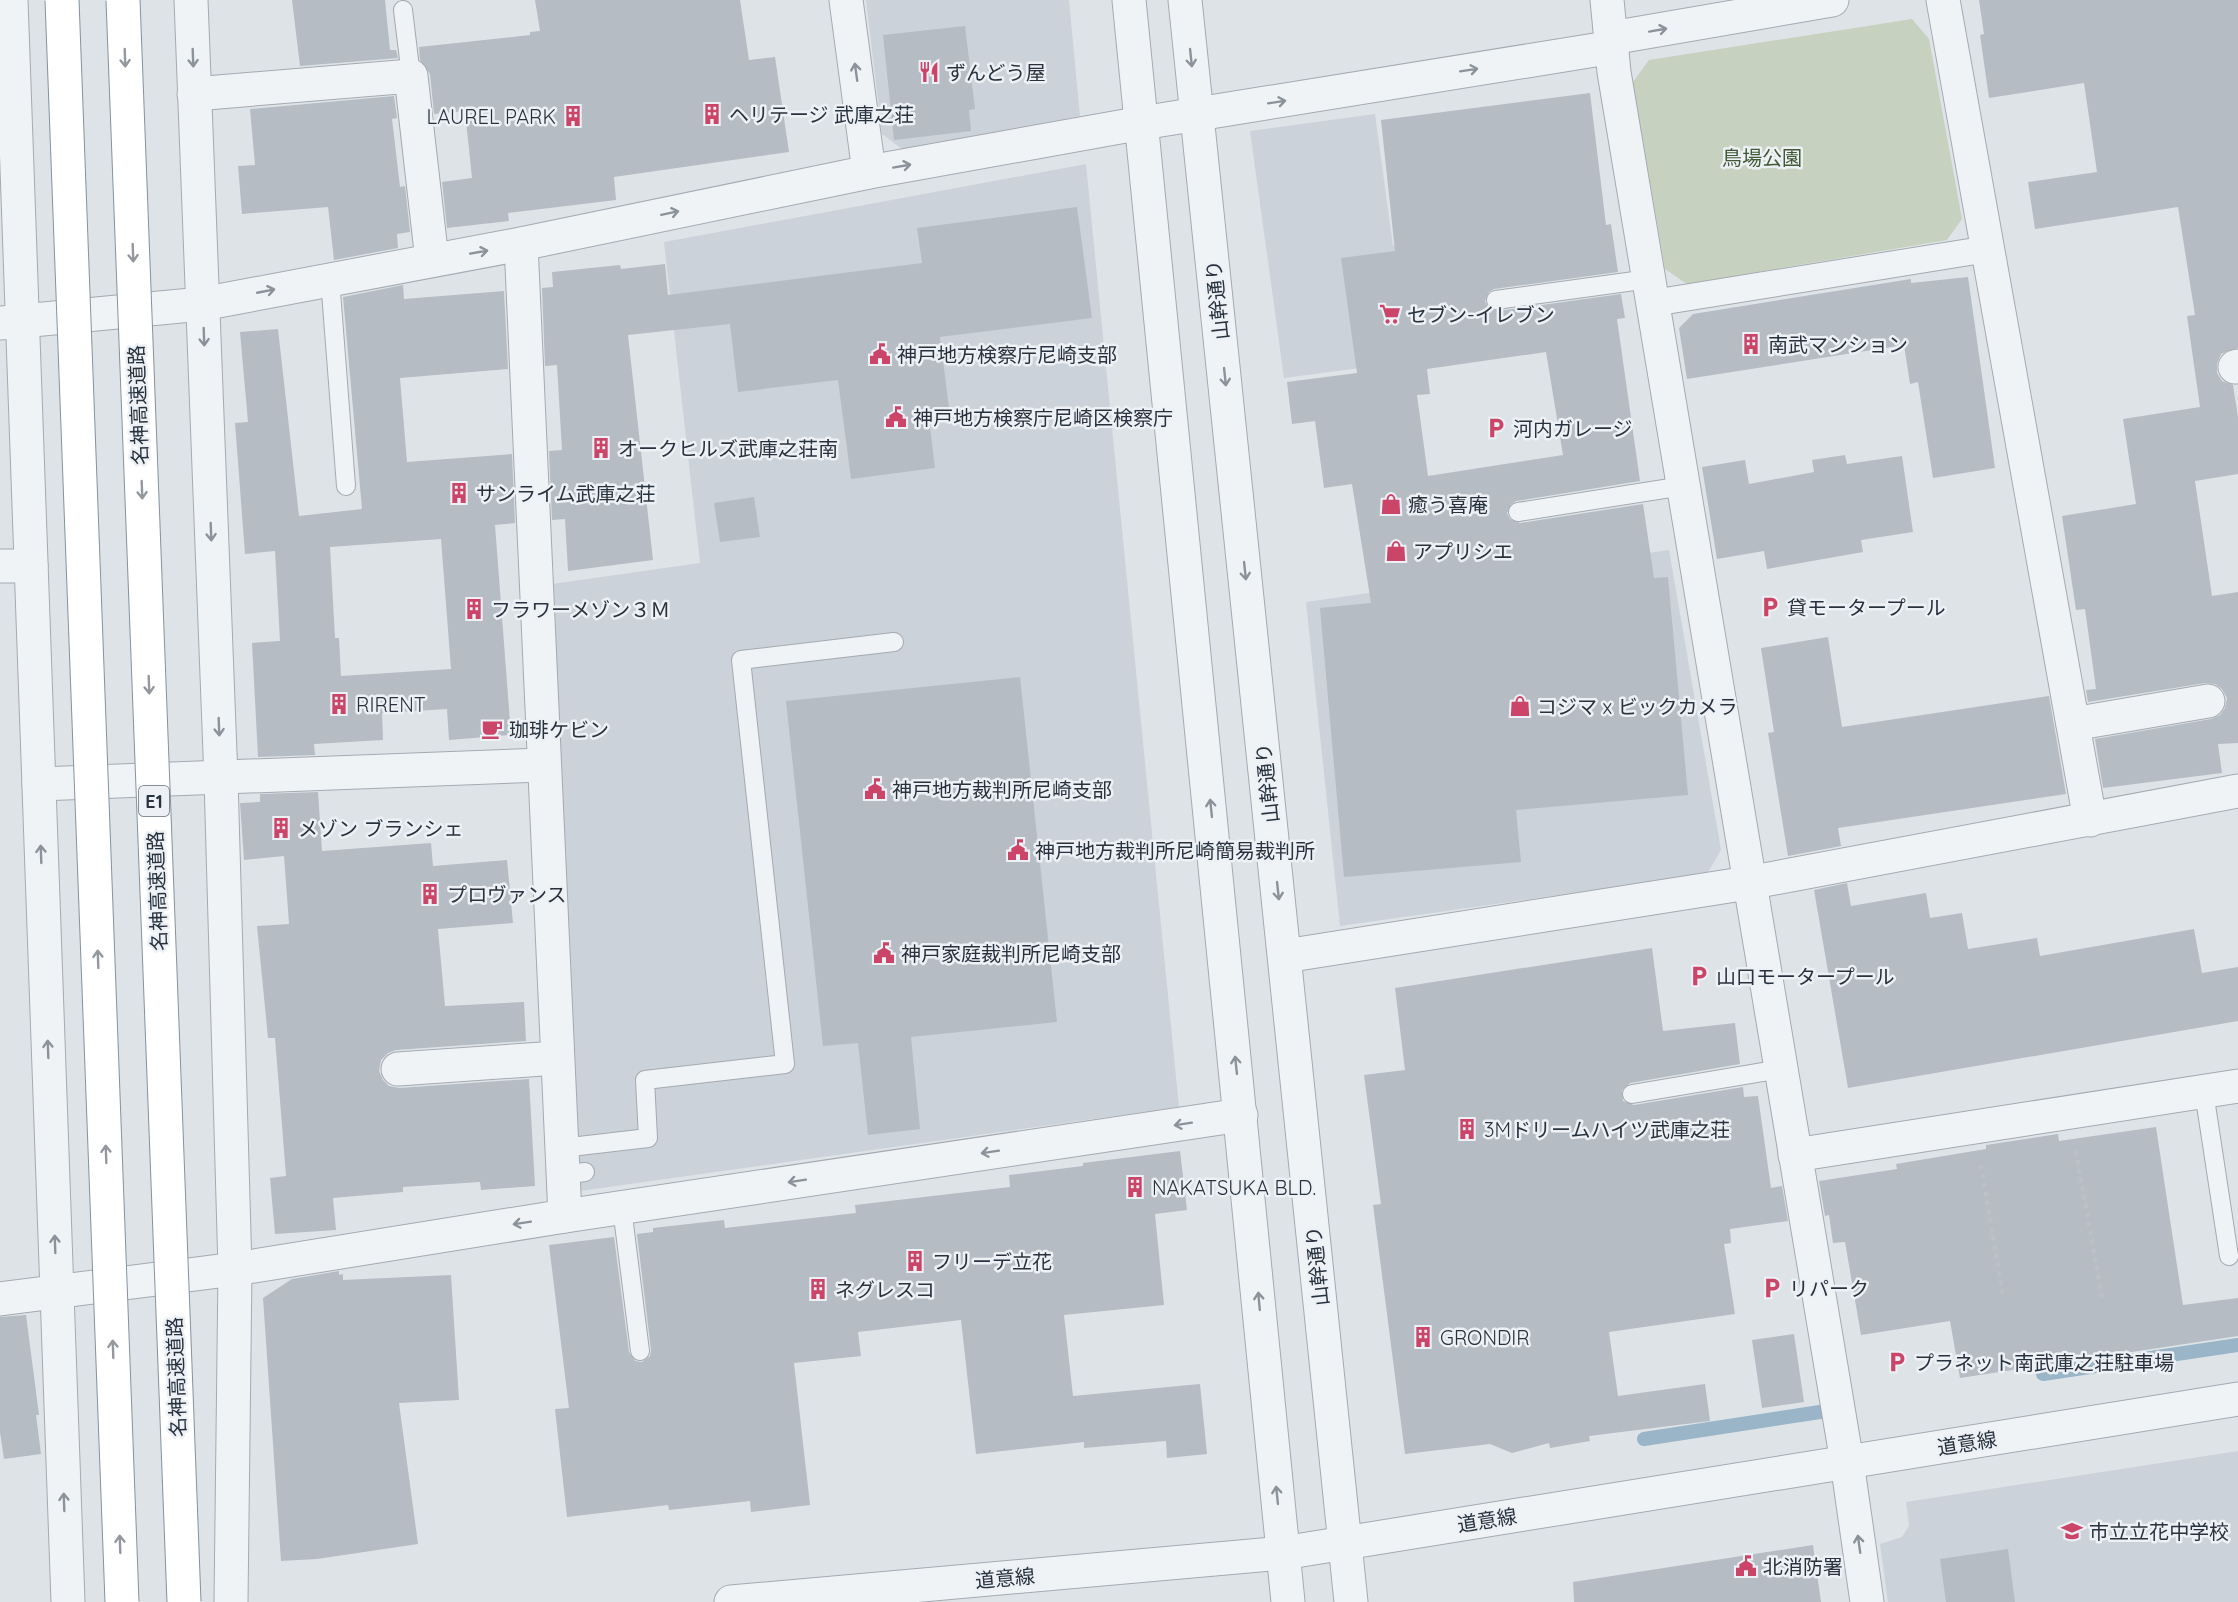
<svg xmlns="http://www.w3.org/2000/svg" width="2238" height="1602" font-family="Quicksand,'Noto Sans JP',sans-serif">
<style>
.built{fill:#ccd2d9}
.green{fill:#c6d1bf}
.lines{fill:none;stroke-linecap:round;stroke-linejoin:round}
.stream{stroke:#99b5c7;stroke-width:14}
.building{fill:#b5bcc4;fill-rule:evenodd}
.service-casing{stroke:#a4aab1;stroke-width:20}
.pedestrian-casing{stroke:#a4aab1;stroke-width:28}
.minor-casing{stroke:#a4aab1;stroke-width:35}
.tertiary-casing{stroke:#a4aab1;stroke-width:35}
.path{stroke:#bcc1c6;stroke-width:4;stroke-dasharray:4.5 4.5;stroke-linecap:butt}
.service{stroke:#f0f3f6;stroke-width:18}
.pedestrian{stroke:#f0f3f6;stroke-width:26}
.minor{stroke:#f0f3f6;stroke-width:33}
.tertiary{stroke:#f0f3f6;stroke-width:33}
.motorway-bridge-casing{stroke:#86929d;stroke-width:35;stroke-linecap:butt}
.motorway-bridge{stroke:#fff;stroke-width:33}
.oneway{stroke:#8c929a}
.oneway2{stroke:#94989e}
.labels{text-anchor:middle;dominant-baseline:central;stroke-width:5;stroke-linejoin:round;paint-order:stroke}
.shield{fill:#edf1f5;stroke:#636b75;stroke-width:1.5}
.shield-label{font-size:18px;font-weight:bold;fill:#28323e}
.poi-label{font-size:20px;fill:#28323e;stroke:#edf1f5;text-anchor:start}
.park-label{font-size:20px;fill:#405935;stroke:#edf1f5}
.street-label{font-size:20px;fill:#28323e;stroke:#edf1f5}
</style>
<rect width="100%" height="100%" fill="#dee3e7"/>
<g class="built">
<polygon points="866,0 1069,0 1080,116 906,152 882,134"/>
<polygon points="1375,114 1393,246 1427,242 1443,357 1284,378 1250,131"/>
<polygon points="1086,164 1179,1107 580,1191 552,584 700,563 664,242"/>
<polygon points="1669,550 1721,850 1707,874 1340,926 1306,602"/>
<polygon points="2238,1451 2238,1602 1888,1602 1880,1544 1902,1537 1909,1526 1906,1502"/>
</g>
<polygon class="green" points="1912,19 1929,39 1962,219 1947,240 1687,284 1665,269 1633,82 1649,60"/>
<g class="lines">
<g class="stream">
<polyline points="2043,1374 2238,1345"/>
<polyline points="1644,1439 1820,1412"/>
</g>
</g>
<g class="building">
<polygon points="292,0 385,0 390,50 396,50 398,58 300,66"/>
<polygon points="535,0 740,0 749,60 775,57 789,152 614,177 616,200 508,213 509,221 447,228 442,182 472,178 465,111 434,114 430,74 420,60 419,47 530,35 530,32 540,31"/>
<polygon points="1979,0 2238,0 2238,348 2221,354 2217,364 2217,373 2222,381 2233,385 2238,417 2238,474 2195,481 2212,596 2238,592 2238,743 2218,744 2222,773 2103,788 2095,739 2211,719 2220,715 2225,708 2227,698 2222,689 2215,684 2205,683 2088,702 2086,690 2096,689 2085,609 2076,610 2062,516 2136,504 2123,419 2200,407 2187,316 2195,315 2178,207 2035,229 2028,182 2097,172 2084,83 1989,98 1980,35 1984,34"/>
<polygon points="965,26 975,109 969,110 971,131 894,140 883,35"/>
<path d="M 1590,93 L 1606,225 L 1611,224 L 1618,272 L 1494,289 L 1489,292 L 1485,301 L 1488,307 L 1498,311 L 1621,294 L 1625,318 L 1617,319 L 1640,481 L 1516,501 L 1511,504 L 1507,513 L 1510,519 L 1520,523 L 1643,504 L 1654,578 L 1668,577 L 1688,795 L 1516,810 L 1521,862 L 1344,877 L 1320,608 L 1371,603 L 1352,484 L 1324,488 L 1315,421 L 1292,424 L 1287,382 L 1357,373 L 1341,258 L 1395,251 L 1381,120 ZM 1546,352 L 1563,455 L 1428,476 L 1417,395 L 1430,394 L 1427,369 Z"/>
<polygon points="394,96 397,118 392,119 400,187 405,186 410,232 397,234 398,248 334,260 328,207 242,214 238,166 255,165 250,109"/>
<polygon points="1077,207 1092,318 940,337 950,416 929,419 935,468 851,479 838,380 738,392 730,324 628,335 653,560 568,571 565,519 552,520 549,451 562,450 557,365 545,366 542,288 553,287 552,272 620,265 621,269 665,264 668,295 922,263 917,228"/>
<polygon points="1968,277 1995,468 1933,478 1918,382 1910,384 1904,345 1687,379 1679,328 1693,314 1911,279 1911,283"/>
<path d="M 403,285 L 404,299 L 504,291 L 508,369 L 400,378 L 407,462 L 512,454 L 515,523 L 495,525 L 511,735 L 449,740 L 447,709 L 382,713 L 383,740 L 314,744 L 315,755 L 258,757 L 252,643 L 280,641 L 275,551 L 245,554 L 235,423 L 248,422 L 240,332 L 278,329 L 299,516 L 362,509 L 343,297 ZM 441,539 L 451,669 L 341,676 L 339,638 L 335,638 L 330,547 Z"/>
<polygon points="1845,455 1847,464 1902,456 1913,532 1861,540 1863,552 1767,569 1764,551 1717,559 1702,467 1745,460 1749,484 1814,472 1812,460"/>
<polygon points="754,497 760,537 720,542 714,503"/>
<polygon points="1828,637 1842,727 2049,696 2066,794 1838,828 1841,846 1788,856 1768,733 1774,732 1761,648"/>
<polygon points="1020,677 1057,1022 911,1037 920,1129 868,1135 858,1043 823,1046 786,701"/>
<polygon points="318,792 322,851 431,843 433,866 507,860 513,923 438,929 445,1006 524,1002 526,1041 396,1050 388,1053 381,1060 379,1071 383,1080 389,1086 399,1088 529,1079 535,1186 481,1190 480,1182 403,1187 403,1192 333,1198 336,1230 275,1234 270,1178 286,1176 275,1038 268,1038 257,926 289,924 284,856 244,860 240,803 260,802 260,794"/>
<polygon points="1847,883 1851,906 1926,893 1930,918 1962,913 1968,949 2037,938 2040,956 2194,929 2202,973 2238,967 2238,1021 1848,1088 1814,890"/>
<polygon points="1652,948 1663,1031 1735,1023 1740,1064 1630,1083 1622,1090 1623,1101 1634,1105 1743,1087 1744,1097 1758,1096 1771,1188 1782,1186 1788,1221 1730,1229 1731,1243 1724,1244 1735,1314 1609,1332 1618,1396 1705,1384 1710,1421 1589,1436 1590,1441 1550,1448 1549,1443 1512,1453 1490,1444 1405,1454 1373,1205 1381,1204 1364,1075 1405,1070 1395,988"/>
<polygon points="2156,1127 2183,1305 2238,1298 2238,1336 1960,1378 1950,1321 1861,1335 1845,1242 1833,1243 1829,1215 1825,1216 1819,1181 1897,1169 1896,1164 1986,1149 1986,1145 2058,1134 2059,1141"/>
<polygon points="1180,1151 1187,1210 1155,1214 1164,1305 1064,1315 1073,1396 1200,1384 1207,1454 1167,1458 1166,1441 1084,1448 1084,1442 976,1454 961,1320 858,1332 861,1356 794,1363 810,1505 751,1512 750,1501 669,1510 668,1505 567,1517 555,1409 569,1408 549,1245 614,1237 629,1352 635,1361 642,1362 650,1356 651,1350 637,1234 653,1232 653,1228 724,1220 725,1228 856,1213 855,1205 1010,1187 1009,1175 1083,1166 1083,1163"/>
<polygon points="339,1271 339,1275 343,1274 343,1280 451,1275 459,1400 399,1403 418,1544 317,1559 281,1561 263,1298 292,1279"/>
<polygon points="26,1315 39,1415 36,1415 41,1454 4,1459 0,1432 0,1317"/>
<polygon points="1794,1334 1804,1402 1762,1408 1752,1340"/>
<polygon points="1813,1545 1821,1602 1574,1602 1573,1582"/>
<polygon points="2008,1549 2015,1602 1946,1602 1940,1559"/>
</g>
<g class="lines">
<defs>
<g id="service">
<polyline points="403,10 411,76"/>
<polyline points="330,279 346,486"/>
<polyline points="1496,300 1649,279"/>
<polyline points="1518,512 1683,486"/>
<polyline points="2204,1092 2229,1256"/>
<polyline points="1632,1094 1780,1069"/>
<polyline points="562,1148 648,1138 645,1080 785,1064 741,660 894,642"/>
<polyline points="562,1175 585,1172"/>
<polyline points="622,1208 640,1351"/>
</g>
<polyline id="pedestrian" points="1653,303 1988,249"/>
<g id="minor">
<polyline points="11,0 68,1602"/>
<polyline points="191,0 221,779 235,1269 231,1602"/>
<polyline points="846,0 869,172"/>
<polyline points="1607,0 1614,72 1847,1462 1867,1602"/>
<polyline points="1943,0 2090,820"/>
<polyline points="194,94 411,76 432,260"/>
<polyline points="521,244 565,1216"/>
<polyline points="0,323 202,304 521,244 869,172 1142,123 1601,49 1623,36 1832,0"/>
<polyline points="2235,367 2238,366"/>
<polyline points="0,566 31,566"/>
<polyline points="2073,724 2208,701"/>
<polyline points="39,784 544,765"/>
<polyline points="1285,956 1748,883 2238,791"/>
<polyline points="398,1069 557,1058"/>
<polyline points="1795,1155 2238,1086"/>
<polyline points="0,1299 235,1269 565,1216 1241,1115"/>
</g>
<g id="tertiary">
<polyline points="1129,0 1288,1602"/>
<polyline points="1185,0 1351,1602"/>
<polyline points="731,1602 1283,1553 2238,1399"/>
</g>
</defs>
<use href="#service" class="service-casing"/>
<use href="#pedestrian" class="pedestrian-casing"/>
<use href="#minor" class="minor-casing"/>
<use href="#tertiary" class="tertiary-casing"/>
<g class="path">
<polyline points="2076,1151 2102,1298"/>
<polyline points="1981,1165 2003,1297"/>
</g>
<use href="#service" class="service"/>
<use href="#pedestrian" class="pedestrian"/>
<use href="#minor" class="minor"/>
<use href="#tertiary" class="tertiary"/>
<defs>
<g id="motorway-bridge">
<polyline points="62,0 122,1602"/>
<polyline points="123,0 184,1602"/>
</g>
</defs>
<use href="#motorway-bridge" class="motorway-bridge-casing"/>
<use href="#motorway-bridge" class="motorway-bridge"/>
</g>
<defs><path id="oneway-shaft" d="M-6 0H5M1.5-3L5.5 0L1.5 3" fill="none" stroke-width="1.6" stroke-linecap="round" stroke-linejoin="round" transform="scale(1.5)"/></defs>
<g class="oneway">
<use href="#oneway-shaft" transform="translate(1658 30) rotate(-10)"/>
<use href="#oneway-shaft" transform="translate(193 58) rotate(88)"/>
<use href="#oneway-shaft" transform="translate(1191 58) rotate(84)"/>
<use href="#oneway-shaft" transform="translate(1469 70) rotate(-9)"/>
<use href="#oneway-shaft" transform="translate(856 72) rotate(-98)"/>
<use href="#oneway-shaft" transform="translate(1277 102) rotate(-9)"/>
<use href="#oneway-shaft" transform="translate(902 166) rotate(-10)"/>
<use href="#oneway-shaft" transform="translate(670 213) rotate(-12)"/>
<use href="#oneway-shaft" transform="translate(479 252) rotate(-10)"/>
<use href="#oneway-shaft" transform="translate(266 291) rotate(-11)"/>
<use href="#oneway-shaft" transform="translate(204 337) rotate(88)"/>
<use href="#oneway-shaft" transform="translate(1225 377) rotate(84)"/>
<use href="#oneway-shaft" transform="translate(211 532) rotate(88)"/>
<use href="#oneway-shaft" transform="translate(1245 571) rotate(84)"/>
<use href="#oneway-shaft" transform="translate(219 727) rotate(88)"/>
<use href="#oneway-shaft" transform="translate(1211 808) rotate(-96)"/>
<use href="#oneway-shaft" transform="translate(41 854) rotate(-92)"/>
<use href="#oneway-shaft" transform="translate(1278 891) rotate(84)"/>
<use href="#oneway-shaft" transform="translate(48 1049) rotate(-92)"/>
<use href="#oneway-shaft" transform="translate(1236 1065) rotate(-96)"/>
<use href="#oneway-shaft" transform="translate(1183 1124) rotate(171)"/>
<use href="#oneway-shaft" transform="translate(990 1152) rotate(171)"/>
<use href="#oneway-shaft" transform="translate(797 1181) rotate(171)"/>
<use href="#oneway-shaft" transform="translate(522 1223) rotate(171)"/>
<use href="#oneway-shaft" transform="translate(55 1244) rotate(-92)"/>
<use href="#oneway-shaft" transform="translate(1259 1301) rotate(-95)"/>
<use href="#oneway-shaft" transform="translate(1277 1495) rotate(-96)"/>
<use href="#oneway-shaft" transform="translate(64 1502) rotate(-92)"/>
<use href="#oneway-shaft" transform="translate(1859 1544) rotate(-98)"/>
</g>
<g class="oneway2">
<use href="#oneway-shaft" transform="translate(125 58) rotate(88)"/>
<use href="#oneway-shaft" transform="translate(133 253) rotate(88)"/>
<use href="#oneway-shaft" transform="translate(142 490) rotate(88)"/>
<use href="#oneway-shaft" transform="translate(149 685) rotate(88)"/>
<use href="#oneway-shaft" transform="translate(98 959) rotate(-92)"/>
<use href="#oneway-shaft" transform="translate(106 1154) rotate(-92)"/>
<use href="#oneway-shaft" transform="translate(113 1349) rotate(-92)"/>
<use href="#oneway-shaft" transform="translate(120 1544) rotate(-92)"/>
</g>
<defs>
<symbol id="restaurant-bare" viewBox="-9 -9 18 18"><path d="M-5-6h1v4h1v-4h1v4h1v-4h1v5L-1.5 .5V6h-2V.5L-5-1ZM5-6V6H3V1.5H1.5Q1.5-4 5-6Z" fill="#ca4568" stroke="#edf1f5" stroke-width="2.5" paint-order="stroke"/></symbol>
<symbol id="building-bare" viewBox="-9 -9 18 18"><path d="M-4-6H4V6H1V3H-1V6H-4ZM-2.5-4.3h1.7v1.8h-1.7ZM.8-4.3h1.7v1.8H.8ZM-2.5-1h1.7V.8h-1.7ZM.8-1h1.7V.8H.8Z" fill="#ca4568" stroke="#edf1f5" stroke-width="2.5" paint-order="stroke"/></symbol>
<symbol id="supermarket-bare" viewBox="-9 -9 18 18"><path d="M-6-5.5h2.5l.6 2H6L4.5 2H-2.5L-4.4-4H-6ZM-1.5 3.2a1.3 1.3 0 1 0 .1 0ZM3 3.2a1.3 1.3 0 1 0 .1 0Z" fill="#ca4568" stroke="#edf1f5" stroke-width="2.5" paint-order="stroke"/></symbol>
<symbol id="civic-bare" viewBox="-9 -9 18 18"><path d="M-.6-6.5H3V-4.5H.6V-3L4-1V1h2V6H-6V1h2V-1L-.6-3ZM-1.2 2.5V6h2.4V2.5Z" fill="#ca4568" stroke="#edf1f5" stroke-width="2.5" paint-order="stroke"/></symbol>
<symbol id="parking-bare" viewBox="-9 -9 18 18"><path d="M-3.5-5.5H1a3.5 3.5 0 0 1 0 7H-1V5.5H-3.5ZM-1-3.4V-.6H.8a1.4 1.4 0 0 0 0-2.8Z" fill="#ca4568" stroke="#edf1f5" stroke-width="2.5" paint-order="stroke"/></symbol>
<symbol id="shop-bare" viewBox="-9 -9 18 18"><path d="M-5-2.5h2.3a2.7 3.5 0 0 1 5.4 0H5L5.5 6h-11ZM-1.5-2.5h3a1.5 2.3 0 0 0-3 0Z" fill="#ca4568" stroke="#edf1f5" stroke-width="2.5" paint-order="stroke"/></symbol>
<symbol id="cafe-bare" viewBox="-9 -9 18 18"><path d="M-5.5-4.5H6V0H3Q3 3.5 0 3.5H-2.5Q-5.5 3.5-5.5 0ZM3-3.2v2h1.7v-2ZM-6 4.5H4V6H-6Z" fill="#ca4568" stroke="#edf1f5" stroke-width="2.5" paint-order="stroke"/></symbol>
<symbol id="school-bare" viewBox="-9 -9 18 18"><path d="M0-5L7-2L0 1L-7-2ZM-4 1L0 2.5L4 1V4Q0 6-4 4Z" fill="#ca4568" stroke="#edf1f5" stroke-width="2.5" paint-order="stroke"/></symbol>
</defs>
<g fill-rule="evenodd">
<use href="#restaurant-bare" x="914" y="57" width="30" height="30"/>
<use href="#building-bare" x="697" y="99" width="30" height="30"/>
<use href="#building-bare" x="558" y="101" width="30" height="30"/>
<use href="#supermarket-bare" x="1375" y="299" width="30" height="30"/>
<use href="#building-bare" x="1736" y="329" width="30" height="30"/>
<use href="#civic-bare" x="865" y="339" width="30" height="30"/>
<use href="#civic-bare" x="881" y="402" width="30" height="30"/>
<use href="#parking-bare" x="1481" y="413" width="30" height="30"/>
<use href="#building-bare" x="586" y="433" width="30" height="30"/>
<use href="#building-bare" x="444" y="478" width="30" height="30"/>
<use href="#shop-bare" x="1376" y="489" width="30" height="30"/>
<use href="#shop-bare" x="1381" y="536" width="30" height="30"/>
<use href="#parking-bare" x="1755" y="592" width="30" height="30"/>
<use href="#building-bare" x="459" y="594" width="30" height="30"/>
<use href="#building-bare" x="324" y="689" width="30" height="30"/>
<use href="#shop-bare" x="1505" y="691" width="30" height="30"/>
<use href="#cafe-bare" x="477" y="714" width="30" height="30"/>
<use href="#civic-bare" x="860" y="774" width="30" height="30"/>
<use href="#building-bare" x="266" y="813" width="30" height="30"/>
<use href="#civic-bare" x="1003" y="835" width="30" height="30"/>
<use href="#building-bare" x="415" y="879" width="30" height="30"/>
<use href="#civic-bare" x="869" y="938" width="30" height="30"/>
<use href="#parking-bare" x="1684" y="961" width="30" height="30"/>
<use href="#building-bare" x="1452" y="1114" width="30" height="30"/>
<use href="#building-bare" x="1120" y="1172" width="30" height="30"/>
<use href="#building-bare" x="900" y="1246" width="30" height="30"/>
<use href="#parking-bare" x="1757" y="1273" width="30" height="30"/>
<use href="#building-bare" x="803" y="1274" width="30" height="30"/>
<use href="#building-bare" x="1408" y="1322" width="30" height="30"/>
<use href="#parking-bare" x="1882" y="1347" width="30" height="30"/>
<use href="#school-bare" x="2057" y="1516" width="30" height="30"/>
<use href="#civic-bare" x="1731" y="1551" width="30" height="30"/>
</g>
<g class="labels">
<rect class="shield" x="139" y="786" width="30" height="30" rx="4.5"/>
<g class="shield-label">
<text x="154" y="801">E1</text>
</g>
<g class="poi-label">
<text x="946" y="72">ずんどう屋</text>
<text x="729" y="114">ヘリテージ 武庫之荘</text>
<text x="556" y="116" text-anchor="end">LAUREL PARK</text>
<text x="1407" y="314">セブン-イレブン</text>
<text x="1768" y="344">南武マンション</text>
<text x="897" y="354">神戸地方検察庁尼崎支部</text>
<text x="913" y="417">神戸地方検察庁尼崎区検察庁</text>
<text x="1513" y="428">河内ガレージ</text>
<text x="618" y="448">オークヒルズ武庫之荘南</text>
<text x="476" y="493">サンライム武庫之荘</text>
<text x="1408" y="504">癒う喜庵</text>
<text x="1413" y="551">アプリシエ</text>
<text x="1787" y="607">貸モータープール</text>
<text x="491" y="609">フラワーメゾン３Ｍ</text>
<text x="356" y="704">RIRENT</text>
<text x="1537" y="706">コジマ x ビックカメラ</text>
<text x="509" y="729">珈琲ケビン</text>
<text x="892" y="789">神戸地方裁判所尼崎支部</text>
<text x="298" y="828">メゾン ブランシェ</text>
<text x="1035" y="850">神戸地方裁判所尼崎簡易裁判所</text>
<text x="447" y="894">プロヴァンス</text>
<text x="901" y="953">神戸家庭裁判所尼崎支部</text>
<text x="1716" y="976">山口モータープール</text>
<text x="1484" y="1129">3Mドリームハイツ武庫之荘</text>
<text x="1152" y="1187">NAKATSUKA BLD.</text>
<text x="932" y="1261">フリーデ立花</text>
<text x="1789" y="1288">リパーク</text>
<text x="835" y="1289">ネグレスコ</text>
<text x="1440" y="1337">GRONDIR</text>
<text x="1914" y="1362">プラネット南武庫之荘駐車場</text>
<text x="2089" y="1531">市立立花中学校</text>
<text x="1763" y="1566">北消防署</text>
</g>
<g class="park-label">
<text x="1762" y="157">鳥場公園</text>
</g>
<g class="street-label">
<text transform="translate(1217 300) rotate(-96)">山幹通り</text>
<text transform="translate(138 405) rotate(-92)">名神高速道路</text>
<text transform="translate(1267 783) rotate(-96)">山幹通り</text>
<text transform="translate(157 891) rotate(-92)">名神高速道路</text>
<text transform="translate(1317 1266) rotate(-96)">山幹通り</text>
<text transform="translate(176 1377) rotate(-92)">名神高速道路</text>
<text transform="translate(1967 1443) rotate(-9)">道意線</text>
<text transform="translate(1487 1520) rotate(-9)">道意線</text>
<text transform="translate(1005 1578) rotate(-5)">道意線</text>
</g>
</g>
</svg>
